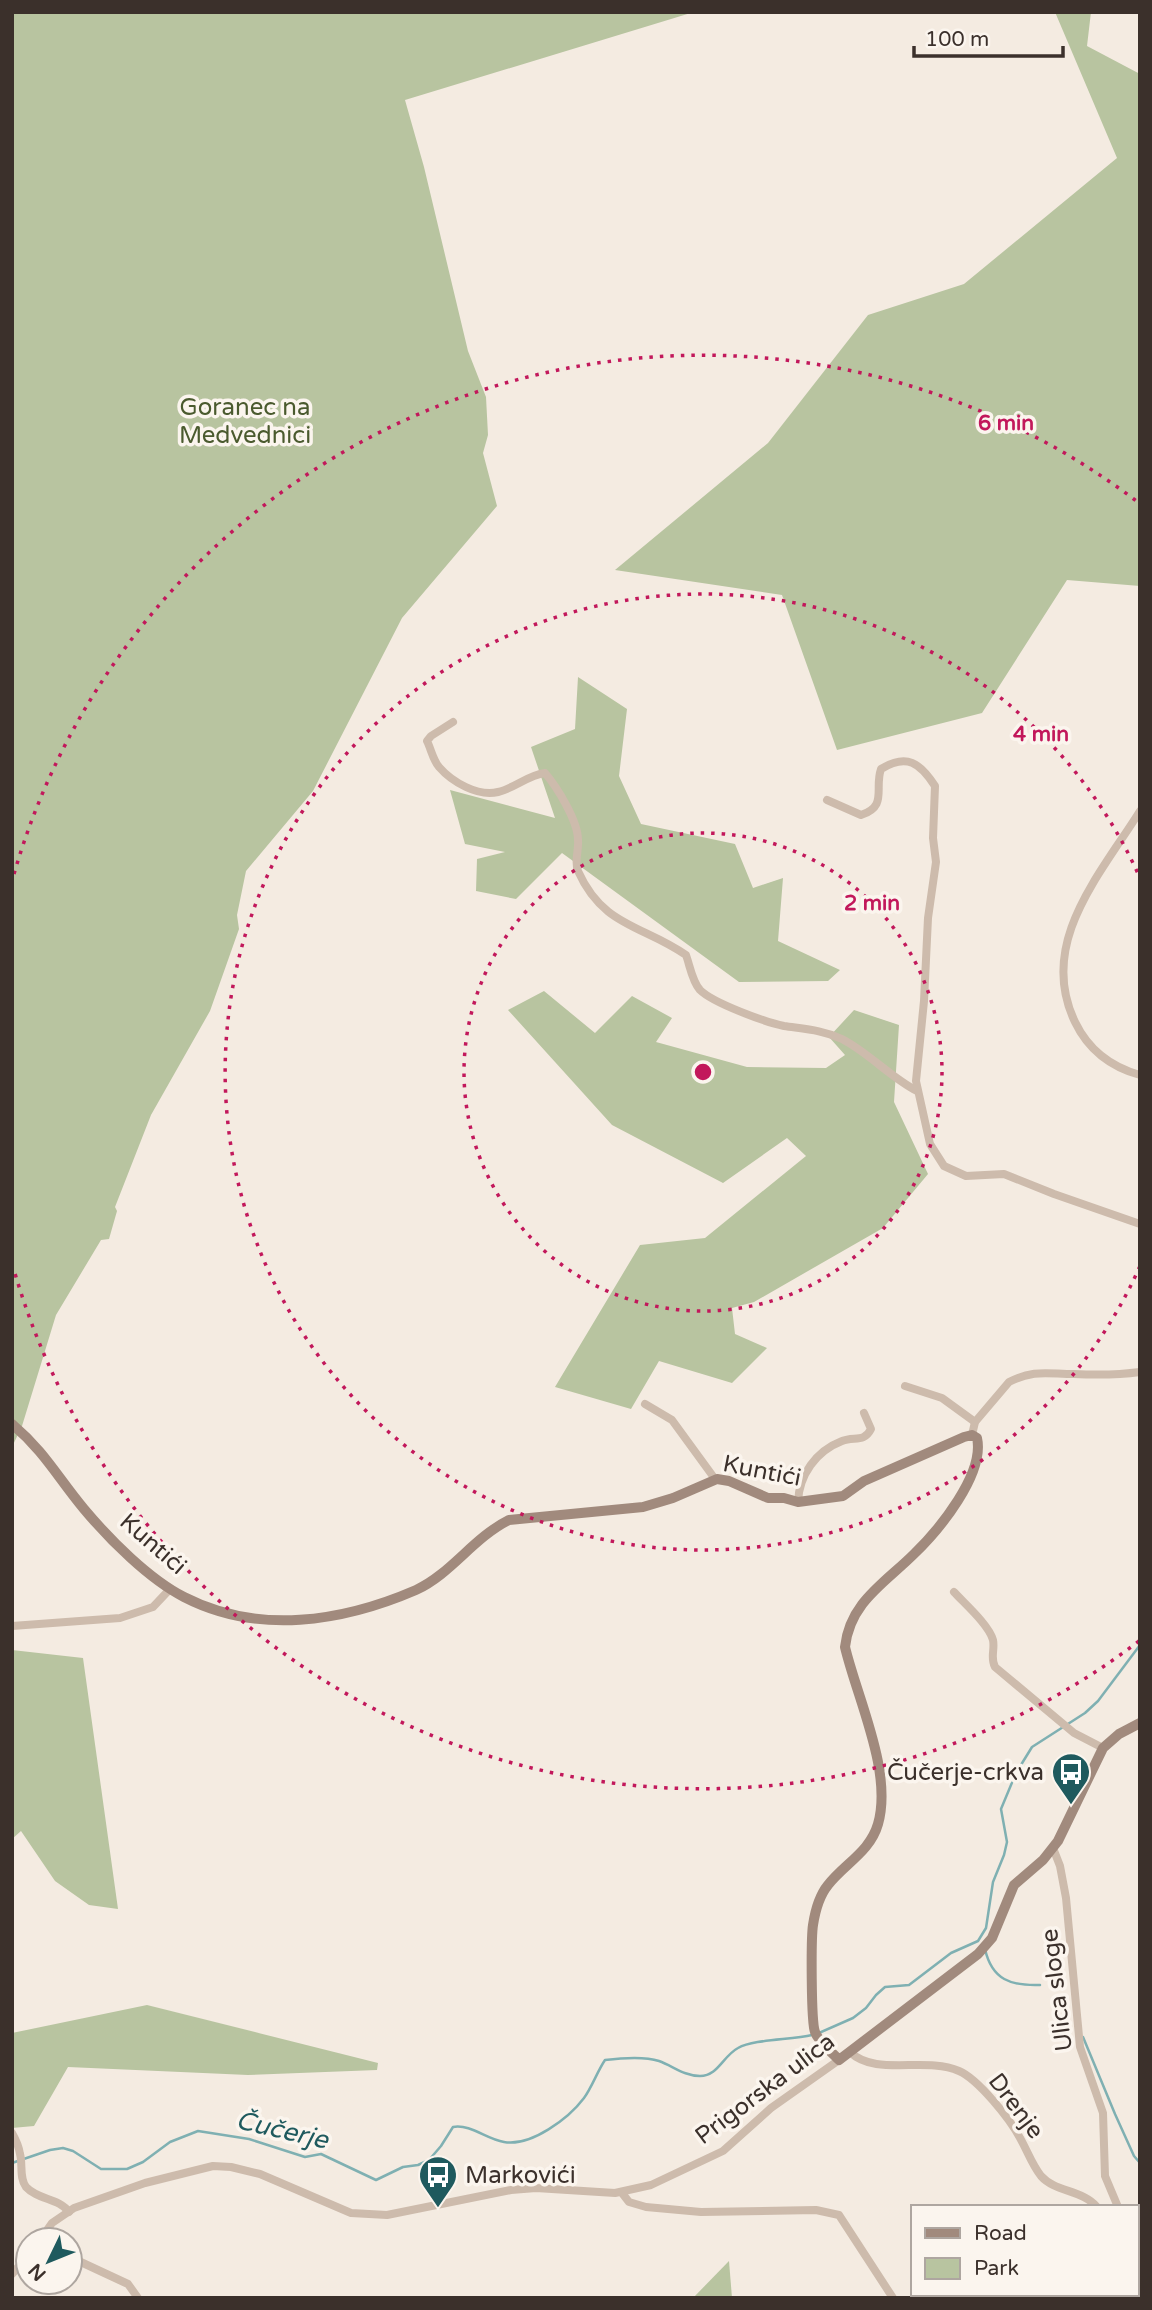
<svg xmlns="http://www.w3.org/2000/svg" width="1152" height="2310" font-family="'Varela Round',sans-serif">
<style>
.green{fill:#b8c4a0}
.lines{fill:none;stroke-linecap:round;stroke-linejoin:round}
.stream{stroke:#7fb0b2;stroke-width:2.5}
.street{stroke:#cdbbac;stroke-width:8}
.secondary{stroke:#a18a7d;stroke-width:10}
.ring{fill:none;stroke:#c2185b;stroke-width:3.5;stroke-dasharray:3.5 7}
.labels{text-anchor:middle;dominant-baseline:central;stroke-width:7;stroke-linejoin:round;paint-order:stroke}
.park-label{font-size:24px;fill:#4a5a2e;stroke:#fbf5ee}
.street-label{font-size:24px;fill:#3b302b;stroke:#fbf5ee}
.poi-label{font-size:24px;fill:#3b302b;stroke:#fbf5ee;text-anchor:end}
.water-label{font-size:26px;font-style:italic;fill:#1f5a5e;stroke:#fbf5ee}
.centre{fill:#c2185b;stroke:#fbf5ee;stroke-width:3.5}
.ring-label{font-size:21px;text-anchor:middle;font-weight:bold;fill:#c2185b;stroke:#fbf5ee;stroke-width:7;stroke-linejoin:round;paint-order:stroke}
</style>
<rect width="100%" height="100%" fill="#f4ebe1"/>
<g class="green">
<polygon points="12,12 694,12 405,100 424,167 468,351 486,397 488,435 483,453 497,506 402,618 313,791 246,871 237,915 239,929 210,1011 151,1115 115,1207 117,1211 109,1239 101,1240 56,1315 22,1426 12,1447"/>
<polygon points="1055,12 1091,12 1087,46 1140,74 1140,586 1067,580 982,713 837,750 782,595 615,570 768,443 868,315 964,284 1117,158"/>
<polygon points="578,677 627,709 619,776 641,824 735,844 753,888 783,878 778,941 840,970 828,981 739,982 562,853 516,899 476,891 477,859 505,852 465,844 450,790 555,818 531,747 575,729"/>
<polygon points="544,991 595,1033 632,996 672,1018 656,1042 747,1067 826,1068 845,1055 829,1037 854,1010 899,1025 894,1102 928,1174 883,1228 754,1302 732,1308 735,1334 767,1348 732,1383 659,1361 631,1409 555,1387 640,1245 705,1238 806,1156 787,1138 723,1183 612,1125 508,1010"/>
<polygon points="12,1650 83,1658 118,1909 89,1905 55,1881 21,1831 12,1839"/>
<polygon points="147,2005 378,2063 377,2070 248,2075 68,2067 34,2126 12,2128 12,2033"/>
<polygon points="729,2261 732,2298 693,2298"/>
</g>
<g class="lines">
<g class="stream">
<path d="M 985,1949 C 992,1980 1011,1986 1040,1985"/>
<polyline points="819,2033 853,2018 866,2008 876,1995 885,1987 909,1985 951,1953 978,1941 986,1928 993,1882 1004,1855 1007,1842 1001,1809 1016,1773 1032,1747 1085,1713 1098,1701 1140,1645"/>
<polyline points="1083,2037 1115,2114 1134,2156 1140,2163"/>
<path d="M 12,2163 L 50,2150 L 63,2148 L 73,2151 L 101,2169 L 127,2169 L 143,2162 L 170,2142 L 198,2131 L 249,2139 L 305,2157 L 321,2154 L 376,2180 L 403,2167 L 418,2165 L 429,2160 L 441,2146 L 453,2127 C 471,2124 486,2139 504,2142 C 531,2147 569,2118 584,2098 C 592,2087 597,2072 605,2060 C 621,2058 644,2056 659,2061 C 673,2066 684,2076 700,2076 C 718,2076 723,2056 738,2048 C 754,2039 791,2040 812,2035"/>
</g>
<g class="street">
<path d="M 453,722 L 431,736 L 427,741 C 431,749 433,760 439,767 C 452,782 478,797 498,792 C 515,788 528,775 545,773 C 557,787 578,821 578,840 C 579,850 574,862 578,871 C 603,927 643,925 686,955 C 690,966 692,981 700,990 C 713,1003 765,1022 784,1026 C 804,1029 823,1030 842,1039 C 869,1053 890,1077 917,1091"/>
<path d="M 827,800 L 861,815 C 888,806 874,789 881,769 C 907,753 920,763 935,786 L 933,838 L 936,862 L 928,918 L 924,1001 L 916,1081 L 930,1144 L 944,1166 L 966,1176 L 1004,1174 L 1054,1194 L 1140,1224"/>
<path d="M 1140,811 C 1100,875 1037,943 1075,1022 C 1088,1049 1111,1067 1140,1075"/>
<polyline points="905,1386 942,1398 975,1422"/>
<polyline points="645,1404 672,1420 715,1479"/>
<path d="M 972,1435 L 975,1422 L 1009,1382 C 1034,1369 1048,1374 1074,1374 C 1095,1375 1118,1375 1140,1372"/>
<path d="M 798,1502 C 799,1475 816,1451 842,1441 C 854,1436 864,1443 871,1429 L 864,1413"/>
<path d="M 954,1592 C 965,1604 989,1625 993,1640 C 995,1650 990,1658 995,1667 L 1074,1733 L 1103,1748"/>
<polyline points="12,1626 120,1618 153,1607 170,1589"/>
<polyline points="1053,1848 1060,1866 1066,1898 1080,2047 1103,2113 1105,2176 1118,2207"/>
<path d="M 850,2052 C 876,2077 925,2056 959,2071 C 978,2079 1010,2119 1020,2138 C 1027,2150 1032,2165 1041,2176 C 1055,2192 1083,2190 1097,2207"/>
<path d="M 12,2133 C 16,2140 19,2147 20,2154 C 23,2164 19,2178 26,2187 C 38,2200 59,2198 69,2212"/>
<polyline points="622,2193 629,2202 646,2207 701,2212 816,2210 839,2215 893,2298"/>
<polyline points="40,2240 52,2223 74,2208 145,2183 213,2166 231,2167 260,2174 351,2213 387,2215 511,2190 536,2188 615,2193 651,2185 723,2151 771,2108 839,2060"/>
<polyline points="1136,2249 1140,2257"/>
<polyline points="70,2257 128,2284 138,2298"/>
<polyline points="12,2274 28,2256"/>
</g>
<path class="secondary" d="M 12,1424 C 45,1452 58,1478 84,1509 C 110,1540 149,1579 184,1597 C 258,1635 342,1622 416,1590 C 451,1574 473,1538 509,1520 L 643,1507 L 673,1498 L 717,1479 L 729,1481 L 768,1498 L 784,1498 L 798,1502 L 843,1496 L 864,1481 L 964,1437 L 972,1435 L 977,1438 C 985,1474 939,1530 914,1554 C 885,1583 850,1602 845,1647 C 857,1698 893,1772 878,1824 C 870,1852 844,1864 828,1885 C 819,1896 815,1912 813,1925 C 811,1938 811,2022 815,2032 C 819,2043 831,2051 839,2060 L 978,1954 L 992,1938 L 1014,1885 L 1043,1860 L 1058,1841 L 1103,1748 L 1119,1734 L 1140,1723"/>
</g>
<g class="ring">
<circle cx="703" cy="1072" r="239"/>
<path d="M1140 1266A478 478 0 1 1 1140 878"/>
<path d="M1139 1641A717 717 0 0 1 14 1270M14 874A717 717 0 0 1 1139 503"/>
</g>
<defs>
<symbol id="bus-pin" viewBox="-11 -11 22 30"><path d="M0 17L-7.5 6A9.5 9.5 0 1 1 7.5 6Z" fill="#1f5a5e" stroke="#fbf5ee"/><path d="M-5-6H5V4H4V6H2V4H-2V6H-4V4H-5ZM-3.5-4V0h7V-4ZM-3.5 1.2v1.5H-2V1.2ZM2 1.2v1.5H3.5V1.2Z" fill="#fff"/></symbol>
</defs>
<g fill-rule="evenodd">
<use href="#bus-pin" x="1049" y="1750" width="44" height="60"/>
<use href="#bus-pin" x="416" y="2153" width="44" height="60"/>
</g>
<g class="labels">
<g class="park-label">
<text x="245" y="407">Goranec na<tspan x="245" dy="28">Medvednici</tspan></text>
</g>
<g class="street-label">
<text transform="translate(762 1471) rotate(11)">Kuntići</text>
<text transform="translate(153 1544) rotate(41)">Kuntići</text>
<text transform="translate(1057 1990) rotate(-97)">Ulica sloge</text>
<text transform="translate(765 2089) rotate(-37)">Prigorska ulica</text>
<text transform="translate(1016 2106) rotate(53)">Drenje</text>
</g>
<g class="poi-label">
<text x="1044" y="1772">Čučerje-crkva</text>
<text x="465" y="2175" text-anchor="start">Markovići</text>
</g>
<g class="water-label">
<text transform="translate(282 2130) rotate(13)">Čučerje</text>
</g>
</g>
<circle cx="703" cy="1072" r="10" class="centre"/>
<g class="ring-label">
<text x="1006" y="430">6 min</text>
<text x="1041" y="741">4 min</text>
<text x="872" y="910">2 min</text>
</g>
<rect width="1152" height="2310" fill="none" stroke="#3b302b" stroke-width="28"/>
<rect x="911" y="2205" width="228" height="91" fill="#fbf5ee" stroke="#aea6a0" stroke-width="2"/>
<rect x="925" y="2228" width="35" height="10" fill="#a18a7d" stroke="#aea6a0" stroke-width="2"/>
<text x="974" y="2240" font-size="21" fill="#3b302b">Road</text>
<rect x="925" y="2258" width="35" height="21" fill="#b8c4a0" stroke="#aea6a0" stroke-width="2"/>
<text x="974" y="2275" font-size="21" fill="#3b302b">Park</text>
<g transform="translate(49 2261) rotate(227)"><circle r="33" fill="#fbf5ee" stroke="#aea6a0" stroke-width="2"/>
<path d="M0-5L12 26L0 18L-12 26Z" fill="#1f5a5e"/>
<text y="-10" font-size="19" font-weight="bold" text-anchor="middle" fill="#3b302b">N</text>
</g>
<path d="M914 46v10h149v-10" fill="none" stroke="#3b302b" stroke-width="3.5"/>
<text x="925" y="46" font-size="21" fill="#3b302b" stroke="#fbf5ee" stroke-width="5" paint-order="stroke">100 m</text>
</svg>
